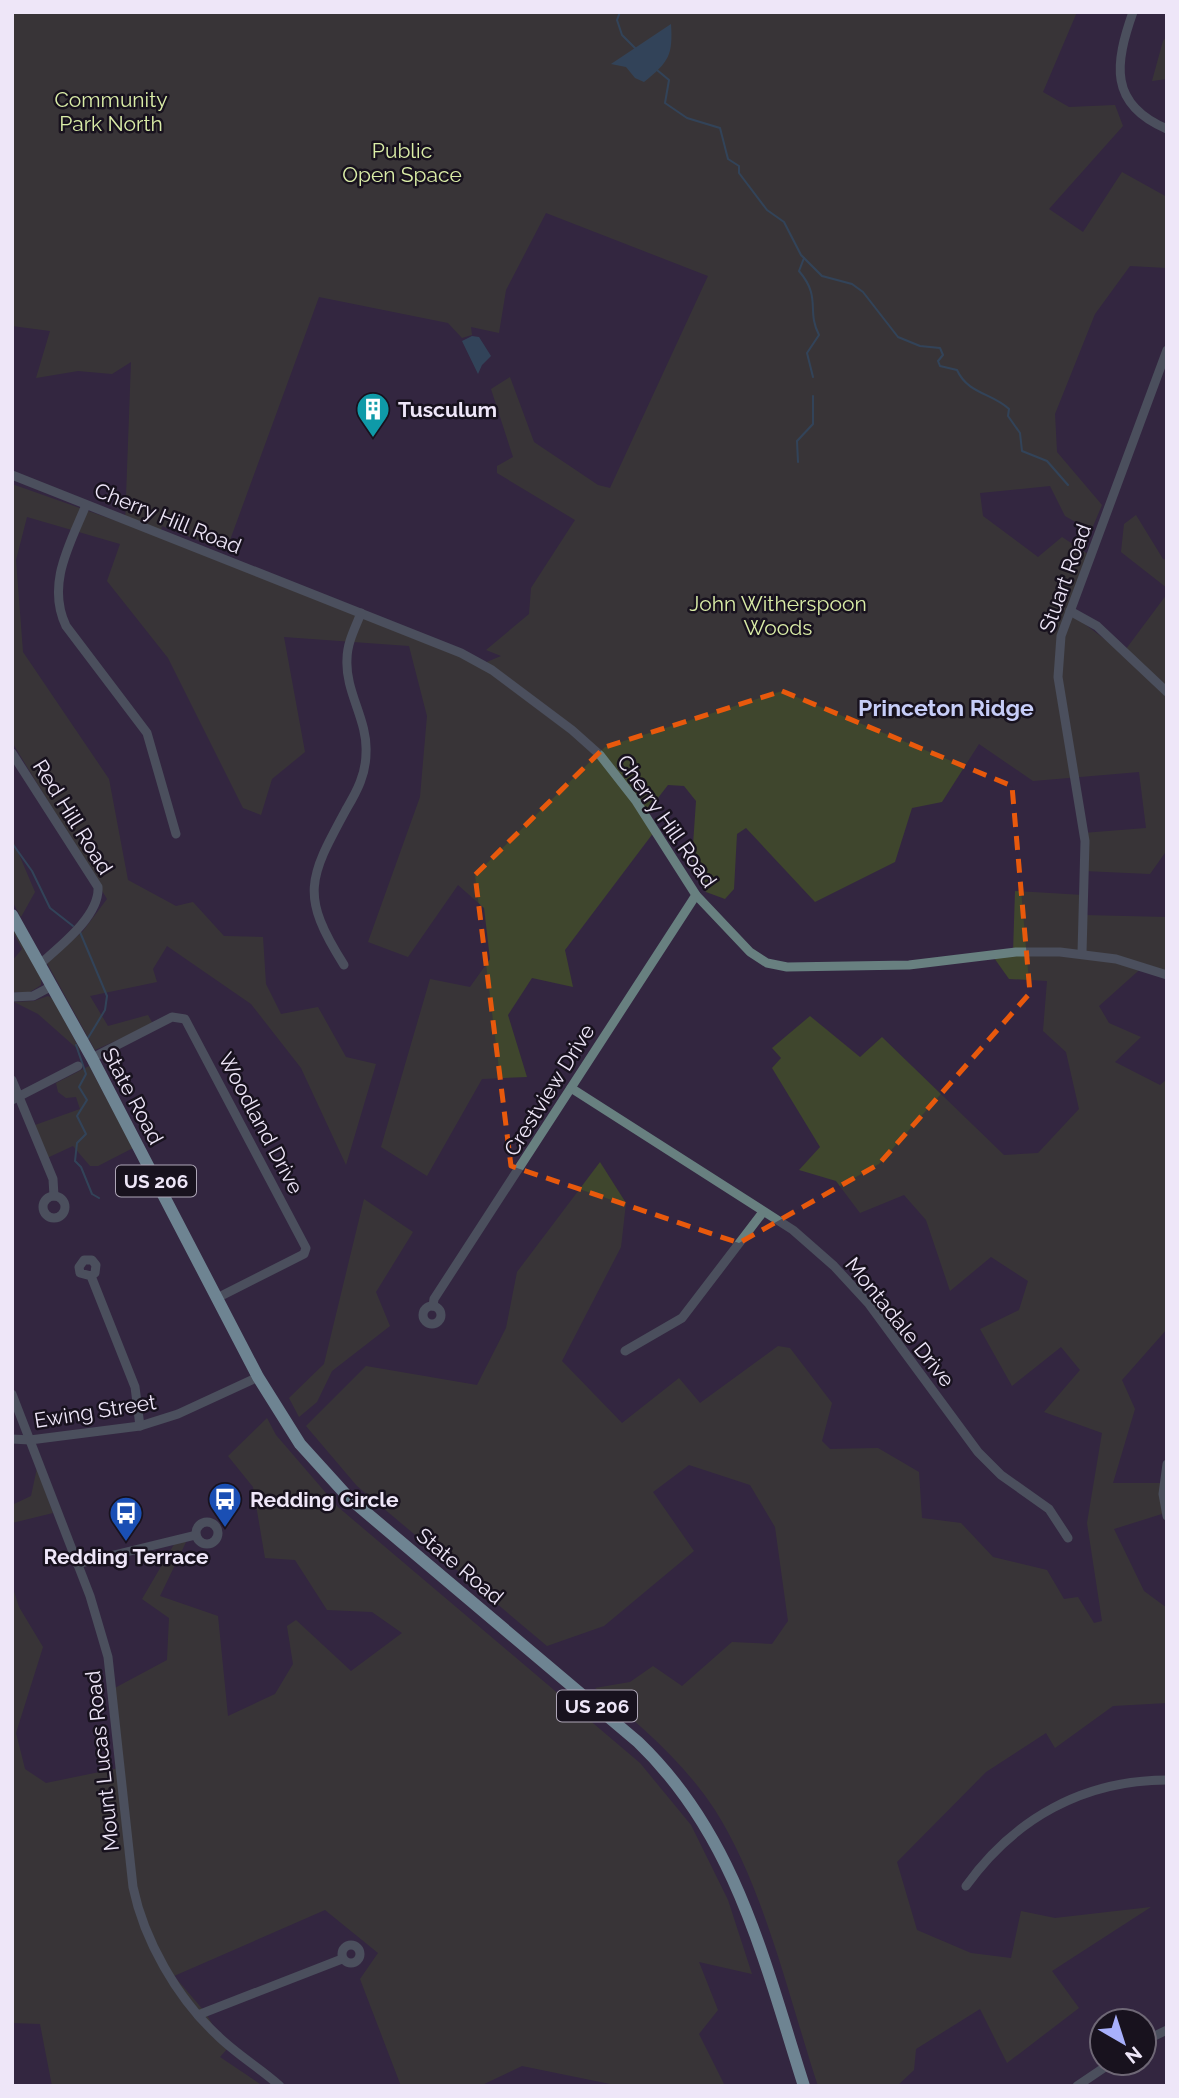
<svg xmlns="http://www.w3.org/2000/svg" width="1179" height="2098" font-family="Raleway,sans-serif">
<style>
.green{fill:#3f462d;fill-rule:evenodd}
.water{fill:#326778}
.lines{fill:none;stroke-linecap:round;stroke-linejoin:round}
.stream{stroke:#326778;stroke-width:2}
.minor{stroke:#688080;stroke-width:9}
.highway{stroke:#b7f6f6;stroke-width:12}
.marked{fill:none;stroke:#e8590c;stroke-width:5;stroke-dasharray:14 9;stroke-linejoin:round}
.labels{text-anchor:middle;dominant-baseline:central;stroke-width:5;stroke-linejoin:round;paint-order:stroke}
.shield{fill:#18121e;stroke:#aea6b7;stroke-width:2}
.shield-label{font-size:19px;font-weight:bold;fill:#eee6f8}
.park-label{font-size:21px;fill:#daeda7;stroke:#18121e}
.poi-label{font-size:21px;font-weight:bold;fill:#eee6f8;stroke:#18121e;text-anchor:start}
.street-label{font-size:21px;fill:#eee6f8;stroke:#18121e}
.neighbourhood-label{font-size:23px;font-weight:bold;fill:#c6cdf8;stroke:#18121e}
</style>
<rect width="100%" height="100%" fill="#332640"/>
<g class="green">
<path d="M 12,12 L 1077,12 L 1043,92 L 1069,107 L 1115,105 L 1123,126 L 1049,209 L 1083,232 L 1122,172 L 1167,197 L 1167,268 L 1130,266 L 1095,314 L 1055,414 L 1057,452 L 1102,505 L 1091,531 L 1065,516 L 1050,486 L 980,493 L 983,516 L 1038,557 L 1062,537 L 1091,556 L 1070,613 L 1123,653 L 1167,594 L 1167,850 L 1150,874 L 1084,871 L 1083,833 L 1146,828 L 1139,772 L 1033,781 L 979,744 L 942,802 L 912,808 L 895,862 L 815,902 L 746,828 L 737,834 L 734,889 L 725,899 L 706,892 L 692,859 L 696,801 L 684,786 L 668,785 L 644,816 L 654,832 L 565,950 L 573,987 L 532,978 L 508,1015 L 527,1077 L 482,1079 L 427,1176 L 381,1147 L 430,979 L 470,987 L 490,959 L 484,908 L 458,885 L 408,957 L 368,942 L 420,797 L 427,716 L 409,646 L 284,637 L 305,752 L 272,779 L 261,815 L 243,808 L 168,658 L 107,581 L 120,544 L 27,517 L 16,560 L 23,652 L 109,779 L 128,880 L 176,906 L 193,902 L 224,936 L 263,937 L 266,984 L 281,1014 L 318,1007 L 346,1057 L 376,1064 L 346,1165 L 301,1068 L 251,1004 L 167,946 L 153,969 L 157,982 L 90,996 L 108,1026 L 148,1015 L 153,1024 L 95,1050 L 47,963 L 83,931 L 107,899 L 12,742 L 12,484 L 125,524 L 131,362 L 112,374 L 78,371 L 36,378 L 50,331 L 12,326 ZM 546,213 L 708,276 L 610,488 L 598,485 L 534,442 L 510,377 L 491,389 L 513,457 L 497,466 L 497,473 L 575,520 L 531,588 L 529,614 L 486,650 L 501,656 L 482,664 L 160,535 L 162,526 L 226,551 L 319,297 L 448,323 L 462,338 L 472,335 L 471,327 L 499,333 L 506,290 Z"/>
<polygon points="1167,36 1167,79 1152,81 1163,41"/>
<polygon points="1136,515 1163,559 1167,560 1167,588 1121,552 1124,524"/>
<polygon points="12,838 35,892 21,917 12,901"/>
<path d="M 1015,891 L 1083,895 L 1083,915 L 1167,917 L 1167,972 L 1146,964 L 1099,1006 L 1109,1023 L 1141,1037 L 1115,1062 L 1160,1085 L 1167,1079 L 1167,1329 L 1122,1380 L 1135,1409 L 1113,1483 L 1166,1483 L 1165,1513 L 1114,1529 L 1144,1591 L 1167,1608 L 1167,1703 L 1113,1706 L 1055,1748 L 1046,1733 L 986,1772 L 897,1862 L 917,1930 L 971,1953 L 1011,1958 L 1021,1911 L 1055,1918 L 1151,1907 L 1052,1971 L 1079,2008 L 1007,2063 L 980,2009 L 916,2049 L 914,2070 L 897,2086 L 818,2086 C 789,1998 764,1887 715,1810 C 683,1761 639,1724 595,1688 L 630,1682 L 653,1666 L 682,1686 L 732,1642 L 772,1644 L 788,1621 L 775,1527 L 750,1485 L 689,1465 L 653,1492 L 694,1551 L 604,1626 L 547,1646 L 357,1486 L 306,1426 L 366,1366 L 477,1385 L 506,1328 L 517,1272 L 600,1162 L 626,1203 L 621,1247 L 562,1361 L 622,1423 L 679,1378 L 700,1403 L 778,1346 L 790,1348 L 832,1403 L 822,1441 L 830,1449 L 878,1448 L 919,1472 L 922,1518 L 961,1523 L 993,1557 L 1047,1570 L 1064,1599 L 1078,1597 L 1094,1623 L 1102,1621 L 1087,1523 L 1102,1433 L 1044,1412 L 1080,1370 L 1061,1347 L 1012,1386 L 980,1329 L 1019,1310 L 1028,1281 L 991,1257 L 950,1291 L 926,1220 L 904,1195 L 860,1213 L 836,1181 L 799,1170 L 820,1147 L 772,1068 L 781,1058 L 772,1048 L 810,1016 L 860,1057 L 882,1037 L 1004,1155 L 1038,1153 L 1079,1109 L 1066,1052 L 1043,1031 L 1047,981 L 1009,979 L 992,955 L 1013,952 Z"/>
<polygon points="12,921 41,978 41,985 30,992 12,992 12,961 22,949 12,930"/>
<polygon points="48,996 53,999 81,1052 38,1014 14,1002 34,1001"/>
<polygon points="89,1066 133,1148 98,1166 90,1166 73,1146 47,1158 35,1125 80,1109 76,1097 66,1098 58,1092 56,1083"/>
<polygon points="364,1199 413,1232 376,1292 390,1326 332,1371 317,1402 299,1417 289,1398 324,1364"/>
<polygon points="267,1418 276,1435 338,1507 640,1763 691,1825 728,1900 752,1974 699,1962 718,2010 699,2034 725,2086 620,2086 522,2066 480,2086 401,2086 360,1979 378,1953 325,1910 174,1976 205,2012 227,2049 220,2057 263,2086 52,2086 40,2024 12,2023 12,1585 19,1607 43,1647 16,1733 25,1769 46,1783 119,1768 111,1690 167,1660 169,1618 142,1599 176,1541 188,1538 160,1596 218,1616 228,1716 275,1694 293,1664 287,1626 296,1620 351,1671 402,1633 372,1612 327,1610 295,1560 265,1558 253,1487 228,1456"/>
<polygon points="37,1468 53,1513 12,1523 12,1505 31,1496"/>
</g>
<g class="water">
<path d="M 671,24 C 673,55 669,62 644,82 L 635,78 L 626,67 L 611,64 Z"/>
<polygon points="472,336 479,337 491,356 482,365 478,374 462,341"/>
</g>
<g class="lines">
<g class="stream">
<polyline points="620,12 617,20 622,35 636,49"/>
<path d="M 657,70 L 669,80 L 665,103 L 687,118 L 720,128 L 728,159 L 739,166 L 739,173 L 767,210 L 784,222 L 801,255 L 822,276 L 852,284 L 863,292 L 898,337 L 920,346 L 940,348 L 943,355 L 938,361 L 940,366 L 957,370 C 968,394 992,393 1009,409 L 1008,416 L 1020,433 L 1022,451 L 1047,461 L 1068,485"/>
<path d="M 804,258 L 799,271 C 822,298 806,310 819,335 L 807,353 L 813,377"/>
<polyline points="798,462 797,441 813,424 813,396"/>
<polyline points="12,843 32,871 50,908 73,926"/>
<polyline points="80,932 107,996 105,1010 88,1038"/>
<polyline points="76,1045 86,1074 79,1087 87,1100 77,1116 86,1134 77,1143 75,1161 81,1167 92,1194 99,1198"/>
</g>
<g class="minor">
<path d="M 1133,12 C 1115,63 1108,104 1167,129"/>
<polyline points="12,475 461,653 492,670 572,730 600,755 636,801 696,895 750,952 767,963 787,967 909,965 1016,952 1060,952 1116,959 1167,975"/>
<path d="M 86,505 C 70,544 46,584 66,626 L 147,733 L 176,834"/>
<polyline points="1070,611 1097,626 1167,692"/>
<path d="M 12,753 L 98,887 C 100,916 59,947 40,964"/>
<polyline points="1082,953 1085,841 1058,677 1061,636 1167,350"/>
<path d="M 344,965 C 299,894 309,878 347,808 C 357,791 366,774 366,753 C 368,720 345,692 347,659 C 347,643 355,628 361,613"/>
<polyline points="12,997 33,996 52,986"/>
<polyline points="92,1058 172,1017 185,1019 306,1248 304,1254 217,1298"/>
<polyline points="12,1080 53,1179 54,1196"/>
<polyline points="571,1088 793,1230 834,1266 869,1304 978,1452 1001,1475 1049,1509 1068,1538"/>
<polyline points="12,1100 78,1066"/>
<circle cx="54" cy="1207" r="11"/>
<polyline points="91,1276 80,1273 79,1267 84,1260 92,1260 96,1265 95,1273 91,1276 135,1387 140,1426"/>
<circle cx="432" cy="1315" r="9"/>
<polyline points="433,1306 434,1299 696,895"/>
<polyline points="625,1351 682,1318 763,1212"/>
<path d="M 12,1394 L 90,1596 L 108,1657 L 133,1887 C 144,1940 177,1998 217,2035 C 236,2054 260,2068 280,2086"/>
<polyline points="12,1439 30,1440 140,1426 178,1414 258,1377"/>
<polyline points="1167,1464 1163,1494 1167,1516"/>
<circle cx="207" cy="1533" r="11"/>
<polyline points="77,1564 196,1535"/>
<path d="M 966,1886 C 1014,1819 1083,1780 1167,1780"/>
<circle cx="351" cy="1954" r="9"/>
<polyline points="198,2015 342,1959"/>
<polyline points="1144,2041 1167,2030"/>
<polyline points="1077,2086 1111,2063"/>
</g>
<path class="highway" d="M 12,915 L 92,1058 L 258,1377 L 300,1444 L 349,1498 L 638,1742 C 736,1836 764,1961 804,2086"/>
</g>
<path d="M0 0H1179V2098H0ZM 782,691 L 1012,786 L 1030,993 L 879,1164 L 739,1243 L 511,1166 L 475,875 L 605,747 Z" fill="#332640" fill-opacity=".55" fill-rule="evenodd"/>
<path class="marked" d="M 782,691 L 1012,786 L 1030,993 L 879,1164 L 739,1243 L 511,1166 L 475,875 L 605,747 Z"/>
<defs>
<symbol id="building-pin" viewBox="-11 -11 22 30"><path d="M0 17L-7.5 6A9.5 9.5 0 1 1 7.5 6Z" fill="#0f9aa8" stroke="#18121e"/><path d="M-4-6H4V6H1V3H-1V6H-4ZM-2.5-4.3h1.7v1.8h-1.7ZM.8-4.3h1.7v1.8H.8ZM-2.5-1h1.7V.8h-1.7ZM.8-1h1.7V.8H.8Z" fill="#fff"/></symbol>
<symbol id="bus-pin" viewBox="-11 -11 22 30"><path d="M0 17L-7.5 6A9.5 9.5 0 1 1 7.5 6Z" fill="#1a4fb4" stroke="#18121e"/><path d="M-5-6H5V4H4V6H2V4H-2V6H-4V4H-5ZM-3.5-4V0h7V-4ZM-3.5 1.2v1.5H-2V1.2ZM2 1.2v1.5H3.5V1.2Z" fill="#fff"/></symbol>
</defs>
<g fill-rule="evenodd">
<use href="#building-pin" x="354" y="390" width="38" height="52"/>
<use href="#bus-pin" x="206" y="1480" width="38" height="52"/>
<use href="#bus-pin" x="107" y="1494" width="38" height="52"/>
</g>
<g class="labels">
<g class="shield">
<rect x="116" y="1165.5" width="80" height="31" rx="5"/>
<rect x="557" y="1690.5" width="80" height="31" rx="5"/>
</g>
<g class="shield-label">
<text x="156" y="1181">US 206</text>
<text x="597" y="1706">US 206</text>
</g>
<g class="park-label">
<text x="111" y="99">Community<tspan x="111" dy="24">Park North</tspan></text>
<text x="402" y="150">Public<tspan x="402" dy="24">Open Space</tspan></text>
<text x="778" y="603">John Witherspoon<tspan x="778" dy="24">Woods</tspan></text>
</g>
<g class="poi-label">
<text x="398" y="409">Tusculum</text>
<text x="250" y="1499">Redding Circle</text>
<text x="126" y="1556" text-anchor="middle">Redding Terrace</text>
</g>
<g class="street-label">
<text transform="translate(168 518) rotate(22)">Cherry Hill Road</text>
<text transform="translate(1065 578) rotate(-70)">Stuart Road</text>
<text transform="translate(73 817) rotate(58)">Red Hill Road</text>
<text transform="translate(667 821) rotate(55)">Cherry Hill Road</text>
<text transform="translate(549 1090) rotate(-58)">Crestview Drive</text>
<text transform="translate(133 1096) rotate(62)">State Road</text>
<text transform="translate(261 1123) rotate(62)">Woodland Drive</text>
<text transform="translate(900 1322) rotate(51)">Montadale Drive</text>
<text transform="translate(95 1411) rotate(-9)">Ewing Street</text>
<text transform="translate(460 1566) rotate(40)">State Road</text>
<text transform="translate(102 1761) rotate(-96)">Mount Lucas Road</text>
</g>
<g class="neighbourhood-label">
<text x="946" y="707">Princeton Ridge</text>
</g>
</g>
<rect width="1179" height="2098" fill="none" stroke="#eee6f8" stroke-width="28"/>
<g transform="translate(1123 2042) rotate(141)"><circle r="33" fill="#18121e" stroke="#6e6775" stroke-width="2"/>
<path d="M0-5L12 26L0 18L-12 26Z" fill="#a8b0fc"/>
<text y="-10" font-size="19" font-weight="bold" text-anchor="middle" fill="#eee6f8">N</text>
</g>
</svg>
